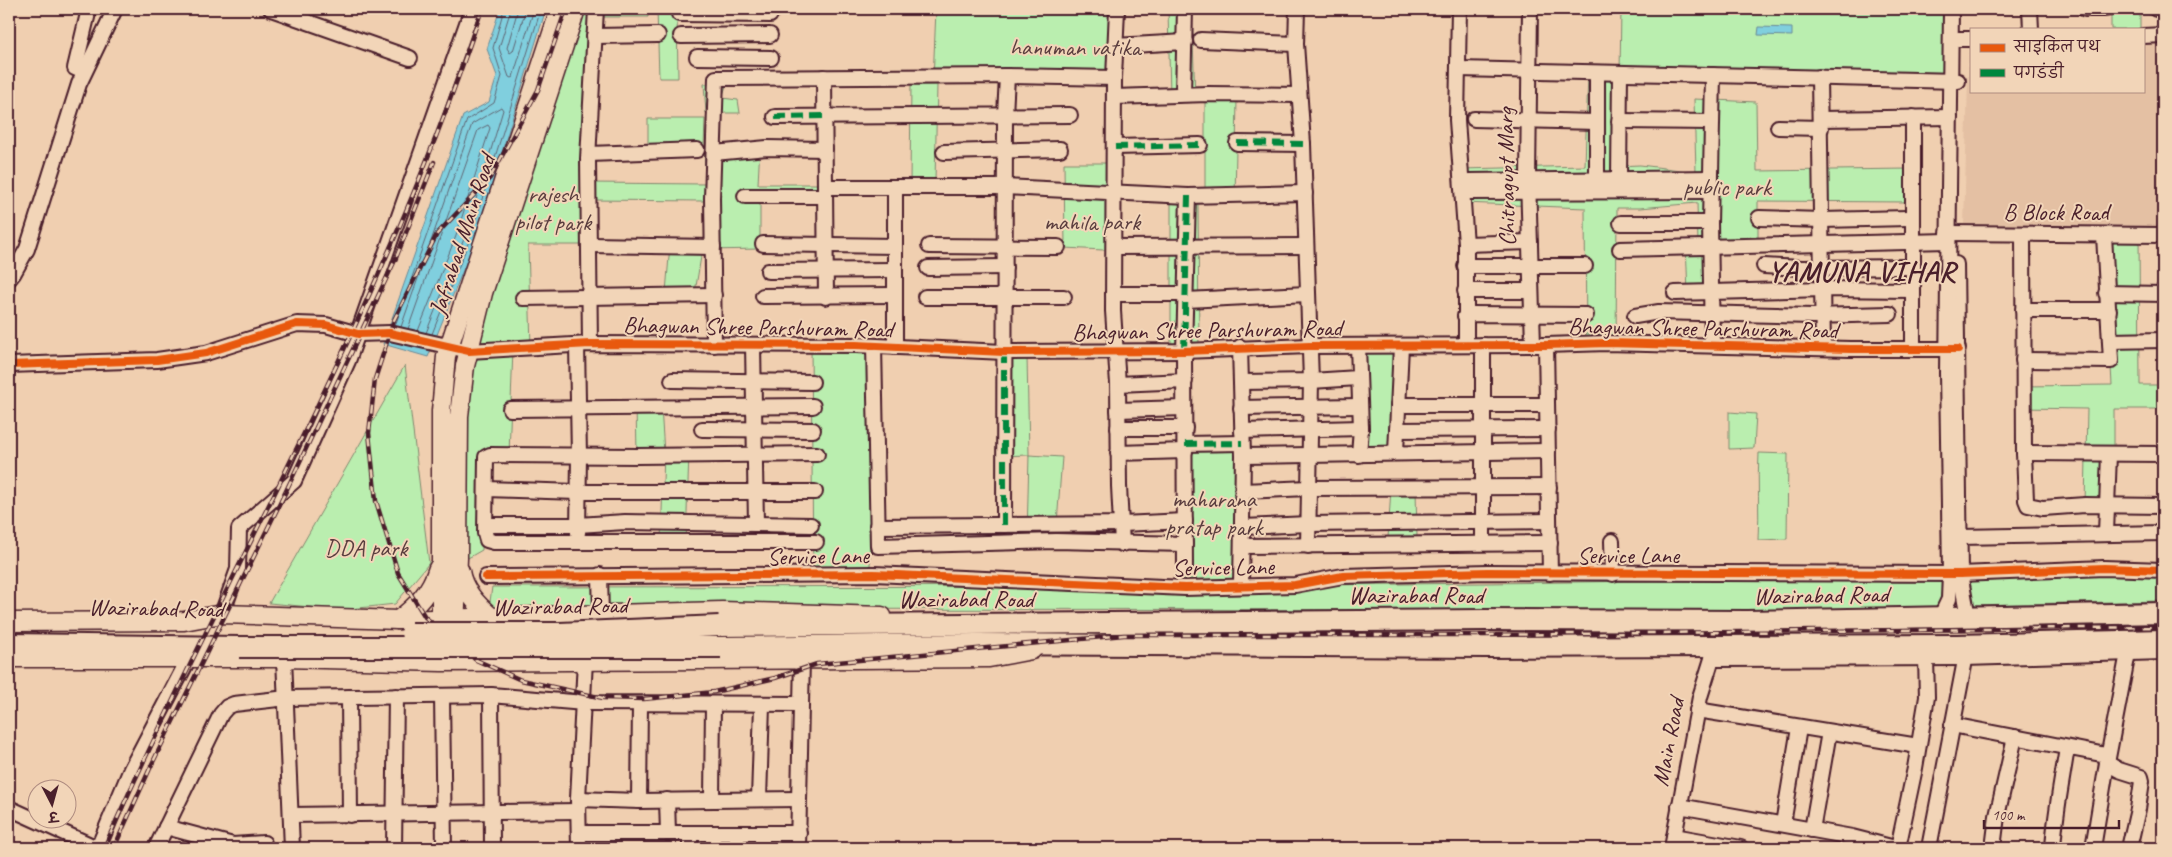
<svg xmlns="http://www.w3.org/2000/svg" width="2172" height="857" font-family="Caveat,'Playpen Sans Deva',sans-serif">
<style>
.built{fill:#e4c0a3}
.green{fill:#baeeaf;stroke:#82866d}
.water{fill:#80cfde;stroke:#6a8996}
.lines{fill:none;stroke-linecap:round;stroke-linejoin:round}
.shore{stroke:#606573;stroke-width:1}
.minor-casing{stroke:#4a1f2b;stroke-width:18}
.major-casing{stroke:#4a1f2b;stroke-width:21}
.highway-casing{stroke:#4a1f2b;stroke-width:24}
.minor{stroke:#f2d5b8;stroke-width:14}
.major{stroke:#f2d5b8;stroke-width:18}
.highway{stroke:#f2d5b8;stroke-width:20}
.rail-casing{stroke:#4a1f2b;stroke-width:4.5}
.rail{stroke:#f2d5b8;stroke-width:2.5;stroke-dasharray:8;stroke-linecap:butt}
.highway-bridge-casing{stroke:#4a1f2b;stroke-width:24;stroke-linecap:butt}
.highway-bridge{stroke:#f2d5b8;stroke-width:20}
.quiet{stroke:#00873e;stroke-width:6;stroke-dasharray:12 6;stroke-linecap:butt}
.cycleway-casing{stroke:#f2d5b8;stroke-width:11}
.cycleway{stroke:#e8590c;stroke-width:8}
.labels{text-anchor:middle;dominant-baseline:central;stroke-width:4;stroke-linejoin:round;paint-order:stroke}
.park-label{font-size:24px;fill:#5b3e3f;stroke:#f2d5b8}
.street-label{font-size:24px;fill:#4a1f2b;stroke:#f2d5b8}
.district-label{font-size:29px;font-weight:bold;letter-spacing:1px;fill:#4a1f2b;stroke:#f2d5b8}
</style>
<rect width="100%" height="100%" fill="#f0cfb0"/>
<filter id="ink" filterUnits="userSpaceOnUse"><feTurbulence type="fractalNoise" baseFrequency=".02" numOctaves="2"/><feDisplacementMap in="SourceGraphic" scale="10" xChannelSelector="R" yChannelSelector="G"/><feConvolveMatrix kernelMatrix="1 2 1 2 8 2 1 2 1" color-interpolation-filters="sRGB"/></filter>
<g filter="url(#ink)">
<polygon class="built" points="2143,42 2163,42 2163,226 1964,225 1969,43 1971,43 1971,91 2143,91"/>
<g class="green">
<polygon points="576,9 648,9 648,17 596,17 591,183 706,184 704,149 648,147 648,119 705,119 704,146 760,146 758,184 824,184 821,198 760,200 760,249 707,250 704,201 591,200 589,245 528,245 531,347 513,349 509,454 485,454 482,550 461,562 470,352"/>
<polygon points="657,9 677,9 678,78 659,78"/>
<polygon points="936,9 1113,9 1113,86 933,81"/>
<polygon points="1168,9 1192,9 1195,99 1170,96"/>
<polygon points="1621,9 1956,9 1959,79 1620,73 1616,166 1640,165 1696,172 1694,99 1756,102 1757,171 1909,169 1909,202 1758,201 1758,245 1709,246 1707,293 1688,293 1686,244 1698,244 1697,203 1640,208 1617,208 1616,344 1586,344 1585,208 1464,203 1461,169 1585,166 1588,72 1620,73"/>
<rect x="2111" y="9" width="29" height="20"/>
<polygon points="727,83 722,98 738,100 740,113 706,113 704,84"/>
<polygon points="911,85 937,85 935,182 910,183"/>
<polygon points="1205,99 1237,99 1235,200 1205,200"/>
<polygon points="1064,163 1116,163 1122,251 1065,248"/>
<polygon points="1171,200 1198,200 1199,352 1171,351"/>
<polygon points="2104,235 2139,235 2140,385 2163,385 2163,409 2114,409 2114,506 2085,505 2087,409 2023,408 2023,386 2112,385"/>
<polygon points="670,245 703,245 695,292 666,292"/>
<polygon points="811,345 871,345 870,574 813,575"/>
<polygon points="1364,349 1393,350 1393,451 1365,453"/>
<polygon points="1000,357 1027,357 1029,455 1062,457 1056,537 1027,537 1029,455 999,456"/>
<polygon points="405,365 429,563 395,604 341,610 269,603"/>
<polygon points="636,407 661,407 664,453 689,453 686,542 661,542 664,453 637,453"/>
<polygon points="1729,412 1756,414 1754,448 1729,449"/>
<polygon points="1181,442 1250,446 1247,581 1179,580"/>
<path d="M 1759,453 L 1788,454 L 1787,539 L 1758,540 C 1760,511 1757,482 1759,453 Z"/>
<polygon points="1391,488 1416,489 1417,538 1388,538"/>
<polygon points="1969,574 2163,574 2163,601 1967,605"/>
<polygon points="1741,580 1943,581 1939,610 489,609 492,587 1232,586"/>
</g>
<g class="water">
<polygon points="500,9 546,9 474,243 428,357 383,344 463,116 489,102 497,76 487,49"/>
<polygon points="1759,27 1792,28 1792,36 1758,35"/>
</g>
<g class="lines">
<g class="shore">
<polyline points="511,9 499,48 509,77 511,78 513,77 534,9"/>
<polyline points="518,9 507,48 510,53 513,51 526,9"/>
<polyline points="395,326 467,120 494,103 502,76 493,48 504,9"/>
<polyline points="401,327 472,124 501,107 503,110 464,239 426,333"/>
<polyline points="408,329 478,130 488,125 490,128 456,236 418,331"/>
<polyline points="432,334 469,241 541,9"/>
</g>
<defs>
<g id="minor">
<polyline points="271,9 410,58"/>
<polyline points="1117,9 1114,78 1113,311 1118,384 1119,486 1122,544"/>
<polyline points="1297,9 1296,44 1303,144 1311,381 1308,546"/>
<polyline points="1459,9 1457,120 1466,244 1466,345"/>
<polyline points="1530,9 1528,179 1533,345"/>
<polyline points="2030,9 2031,29"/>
<polyline points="2085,9 2106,9"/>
<polyline points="2156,9 2163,9"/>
<polyline points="679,14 770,15"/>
<polyline points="594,36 658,35"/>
<polyline points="681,36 770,35"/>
<polyline points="2143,36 2163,35"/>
<polyline points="1958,39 1971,39"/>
<polyline points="1201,40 1296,44"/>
<polyline points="1115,46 1185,42"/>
<polyline points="697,57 771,58"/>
<polyline points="1459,69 1958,81"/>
<polyline points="84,72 75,68 89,9"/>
<polyline points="1597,73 1597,179"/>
<polyline points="824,77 826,297"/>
<polyline points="1819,77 1823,348"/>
<polyline points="1183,94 1185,9"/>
<polyline points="1114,97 1208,94 1298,95"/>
<polyline points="775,117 1070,115"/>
<polyline points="1474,119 1596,122"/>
<polyline points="1821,119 1950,117"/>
<polyline points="1619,121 1712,122"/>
<polyline points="1778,127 1821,128"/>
<polyline points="1237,143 1303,144"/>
<polyline points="1115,147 1200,145"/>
<polyline points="944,152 1060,149"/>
<polyline points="714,153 767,148 825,149"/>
<polyline points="589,154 697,150"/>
<polyline points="1619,179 1620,73"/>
<polyline points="1469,181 1711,178"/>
<polyline points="825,187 1005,187 1188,196 1305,193"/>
<polyline points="895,187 895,347"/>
<polyline points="1469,192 1711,191"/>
<polyline points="745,196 825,196"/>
<polyline points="1759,218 1822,220 1908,218"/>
<polyline points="1621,223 1710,223 1712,345"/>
<polyline points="1710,223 1713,75"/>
<polyline points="1948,233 2163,235"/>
<polyline points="2023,234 2024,453 2026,500 2028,505 2043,508 2085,505 2163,506"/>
<polyline points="763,244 895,246"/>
<polyline points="1466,244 1530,242"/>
<polyline points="589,245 713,247"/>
<polyline points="929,246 1058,247"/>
<polyline points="1114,247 1305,246"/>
<polyline points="1620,249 1948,241"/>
<polyline points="1956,264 1960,574 1968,617"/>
<polyline points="1465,266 1585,266"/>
<polyline points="1764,266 1802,268 1912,267"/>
<polyline points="928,268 1005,267"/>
<polyline points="768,271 895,270"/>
<polyline points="9,279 13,274 27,249 79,84 115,9"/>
<polyline points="1465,291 1531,291"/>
<polyline points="1675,293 1823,289 1911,290"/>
<polyline points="2106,293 2163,294"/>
<polyline points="1113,294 1185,294"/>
<polyline points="763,296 895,295"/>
<polyline points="925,297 1064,297"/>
<polyline points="523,298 714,295"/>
<polyline points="1186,300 1307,294"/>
<polyline points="2023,310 2109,310"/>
<polyline points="1465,316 1473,314 1586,315"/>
<polyline points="1635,316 1659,312 1813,316 1890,314"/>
<polyline points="2110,341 2163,340"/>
<polyline points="590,344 588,159 596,9"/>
<polyline points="577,345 579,456 578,533"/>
<polyline points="714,345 712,198 716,78 1007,76 1114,78"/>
<polyline points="753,345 756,524"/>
<polyline points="1483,345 1483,543"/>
<polyline points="1546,345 1550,573"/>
<polyline points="874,346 878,546 1056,541 1185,544"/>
<polyline points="1358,346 1361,428 1359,455"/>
<polyline points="1240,347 1243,456 1241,586"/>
<polyline points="1913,349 1913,117"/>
<path d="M 2023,360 L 2111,361 C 2109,319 2106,277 2104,235"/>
<polyline points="9,365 157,360 206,353 297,324 326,325 358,334 390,333 469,351 590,344 856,345 1004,352 1184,351 1309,346 1546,345 1607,343 1850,349 1958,349"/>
<polyline points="672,380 812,382"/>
<polyline points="1241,382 1311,381 1358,378"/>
<polyline points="1118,384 1185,381"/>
<polyline points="1398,405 1547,405"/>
<polyline points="1241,408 1359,406"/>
<polyline points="510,409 813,406"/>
<polyline points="1118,410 1184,408"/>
<polyline points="1118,428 1185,428"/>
<polyline points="702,429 813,430"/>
<polyline points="1397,430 1548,429"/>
<polyline points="1242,431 1361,428"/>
<polyline points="1185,444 1242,443"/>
<polyline points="1396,452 1401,346"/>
<polyline points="1118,453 1185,451"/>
<polyline points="2024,453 2163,454"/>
<polyline points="1243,456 1548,451"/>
<polyline points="486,489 577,492 815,492"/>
<polyline points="1243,491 1308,488 1549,487"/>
<polyline points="486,525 578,525 625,522 811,525"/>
<polyline points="1004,525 1005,115 1007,76"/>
<polyline points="877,526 1122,524 1185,521"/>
<polyline points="1243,527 1308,524 1549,521"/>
<polyline points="2106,533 2109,454"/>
<polyline points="1960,537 2163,533"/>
<polyline points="1612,541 1613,574"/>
<polyline points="816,542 494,542 487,540 485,533 486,457 490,455 638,456 817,454"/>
<polyline points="1243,546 1550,543"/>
<polyline points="1185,569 1184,351 1188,196"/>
<polyline points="600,575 601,615"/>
<polyline points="486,577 874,574 1185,588 1295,585 1343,576 1487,572 1960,574 2104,568 2163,570"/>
<polyline points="222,614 238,569 239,529 294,481 348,361 472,9"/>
<polyline points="1940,618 1949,599 1950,573 1947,373 1951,9"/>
<polyline points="284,658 292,848"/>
<polyline points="1712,659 1965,658 2163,652"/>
<polyline points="491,695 492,848"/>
<polyline points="442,696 444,848"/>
<polyline points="349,697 350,815"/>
<polyline points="1697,710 1912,745"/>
<polyline points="1952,725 2106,755 2107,763 2119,770 2141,777 2142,781 2138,809 2129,848"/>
<polyline points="578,799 639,801 799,799"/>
<polyline points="712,799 713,704"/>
<polyline points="759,799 762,705"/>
<polyline points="667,800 668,833"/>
<polyline points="639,801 640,704"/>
<polyline points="1679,806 1852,837 1895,848"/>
<polyline points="9,808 97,848"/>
<polyline points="291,815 578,811"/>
<polyline points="1783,824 1799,728"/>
<polyline points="166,827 233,845 264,843"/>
<polyline points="1812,830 1829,732"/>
<polyline points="579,833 799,833"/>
<polyline points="1674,836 1741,848"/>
<polyline points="98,848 131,769 189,658"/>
<polyline points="156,848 221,714 227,707 234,704 287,698 491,695 584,703 801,704"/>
<polyline points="394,848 396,696"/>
<polyline points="579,848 578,799 585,660"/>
<polyline points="690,848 690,833"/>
<polyline points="713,848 713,833"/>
<polyline points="737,848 737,833"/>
<polyline points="762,848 762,833"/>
<polyline points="798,848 802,658"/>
<polyline points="1672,848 1700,697 1715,649"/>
<polyline points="1898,848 1915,768 1927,697 1926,658"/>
<polyline points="1929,848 1967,650"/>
<polyline points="1993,848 1997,816 2015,737"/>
<path d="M 2053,848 C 2055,814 2062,781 2067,748"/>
<polyline points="2093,848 2107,763 2128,653"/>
</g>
<g id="major">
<path d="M 460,571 C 463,591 478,606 493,618"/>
<path d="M 398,620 C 417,606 431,591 438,568"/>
<polyline points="9,622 184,621 222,614 398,620 722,611 882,616"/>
<polyline points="455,628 458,558 459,416 465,366 483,293 576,9"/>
<polyline points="441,629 441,411 446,356 560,9"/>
<polyline points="9,658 284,658 442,662 989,658 1032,650"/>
</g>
<g id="highway">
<polyline points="719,626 1486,620 1747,621 2163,613"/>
<polyline points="9,644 239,647"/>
<polyline points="721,647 976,644 1487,647 1715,646 1957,645 2163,640"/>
</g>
</defs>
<use href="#minor" class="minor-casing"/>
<use href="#major" class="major-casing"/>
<use href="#highway" class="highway-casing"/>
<use href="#minor" class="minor"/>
<use href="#major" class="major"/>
<use href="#highway" class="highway"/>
<defs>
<g id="rail">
<polyline points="566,9 538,90 490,178 437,234 394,320 375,379 369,433 376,501 398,573 425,617 476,660 521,680 603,698 644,699 714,692 775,678 817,664 1124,635 1484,635 2163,627"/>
<path d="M 104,848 C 193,648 299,455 387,255 C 423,174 454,92 482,9"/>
<polyline points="114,848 152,764 286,491 396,258 434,162"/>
</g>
</defs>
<use href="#rail" class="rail-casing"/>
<use href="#rail" class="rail"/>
<defs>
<g id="highway-bridge">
<polyline points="411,633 560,633 719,626"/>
<polyline points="239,647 721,647"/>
</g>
</defs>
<use href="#highway-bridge" class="highway-bridge-casing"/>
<use href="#highway-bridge" class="highway-bridge"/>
<g class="quiet">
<polyline points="775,117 824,116"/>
<polyline points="1237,143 1303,144"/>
<polyline points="1115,147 1200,145"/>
<polyline points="1184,351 1188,196"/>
<polyline points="1185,444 1242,443"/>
<polyline points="1004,525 1004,352"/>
</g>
<defs>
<g id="cycleway">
<polyline points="9,365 157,360 206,353 297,324 326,325 358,334 390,333 469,351 590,344 856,345 1004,352 1184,351 1309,346 1546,345 1607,343 1850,349 1958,349"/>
<polyline points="486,577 874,574 1185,588 1295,585 1343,576 1487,572 1960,574 2104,568 2163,570"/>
</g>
</defs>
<use href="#cycleway" class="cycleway-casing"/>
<use href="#cycleway" class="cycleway"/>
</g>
</g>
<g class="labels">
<g class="park-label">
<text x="1075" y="47">hanuman vatika</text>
<text x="1727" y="187">public park</text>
<text x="553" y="194">rajesh<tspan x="553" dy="28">pilot park</tspan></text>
<text x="1092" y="222">mahila park</text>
<text x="1214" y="499">maharana<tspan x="1214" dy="28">pratap park</tspan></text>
<text x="366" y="548">DDA park</text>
</g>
<g class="street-label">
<text transform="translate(1506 177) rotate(-91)">Chitragupt Marg</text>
<text x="2056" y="212">B Block Road</text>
<text transform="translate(462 235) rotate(-72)">Jafrabad Main Road</text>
<text transform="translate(758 327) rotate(1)">Bhagwan Shree Parshuram Road</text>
<text transform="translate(1703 328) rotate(1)">Bhagwan Shree Parshuram Road</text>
<text transform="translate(1207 330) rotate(-1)">Bhagwan Shree Parshuram Road</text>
<text x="1628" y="555">Service Lane</text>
<text transform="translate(818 556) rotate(-1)">Service Lane</text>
<text transform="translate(1223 567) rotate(-1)">Service Lane</text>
<text x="1416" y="595">Wazirabad Road</text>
<text transform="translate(1821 595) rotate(-1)">Wazirabad Road</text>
<text x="966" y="599">Wazirabad Road</text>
<text transform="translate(560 606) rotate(-1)">Wazirabad Road</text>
<text transform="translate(156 608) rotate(1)">Wazirabad Road</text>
<text transform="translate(1668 742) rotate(-79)">Main Road</text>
</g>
<g class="district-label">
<text x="1862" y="271">YAMUNA VIHAR</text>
</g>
</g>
<rect width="2172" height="857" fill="none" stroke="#f2d5b8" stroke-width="30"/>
<rect x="15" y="15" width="2142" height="827" fill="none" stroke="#4a1f2b" stroke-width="2" filter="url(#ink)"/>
<rect x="1970" y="28" width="175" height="65" fill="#f2d5b8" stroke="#af8c80"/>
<rect x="1980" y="44" width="25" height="8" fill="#e8590c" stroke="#af8c80"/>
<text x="2014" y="52" font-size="15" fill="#4a1f2b">साइकिल पथ</text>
<rect x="1980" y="69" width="25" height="8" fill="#00873e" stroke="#af8c80"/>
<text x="2014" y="78" font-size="15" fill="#4a1f2b">पगडंडी</text>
<g transform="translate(52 804) rotate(174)"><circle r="24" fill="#f2d5b8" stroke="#af8c80"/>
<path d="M0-4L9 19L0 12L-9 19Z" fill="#4a1f2b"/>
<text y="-8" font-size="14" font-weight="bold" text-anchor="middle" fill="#4a1f2b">उ</text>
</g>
<path d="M1984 820v8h135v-8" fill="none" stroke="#4a1f2b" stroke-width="2.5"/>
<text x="1992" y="820" font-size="15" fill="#4a1f2b" stroke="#f2d5b8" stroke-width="4" paint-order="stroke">100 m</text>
</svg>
